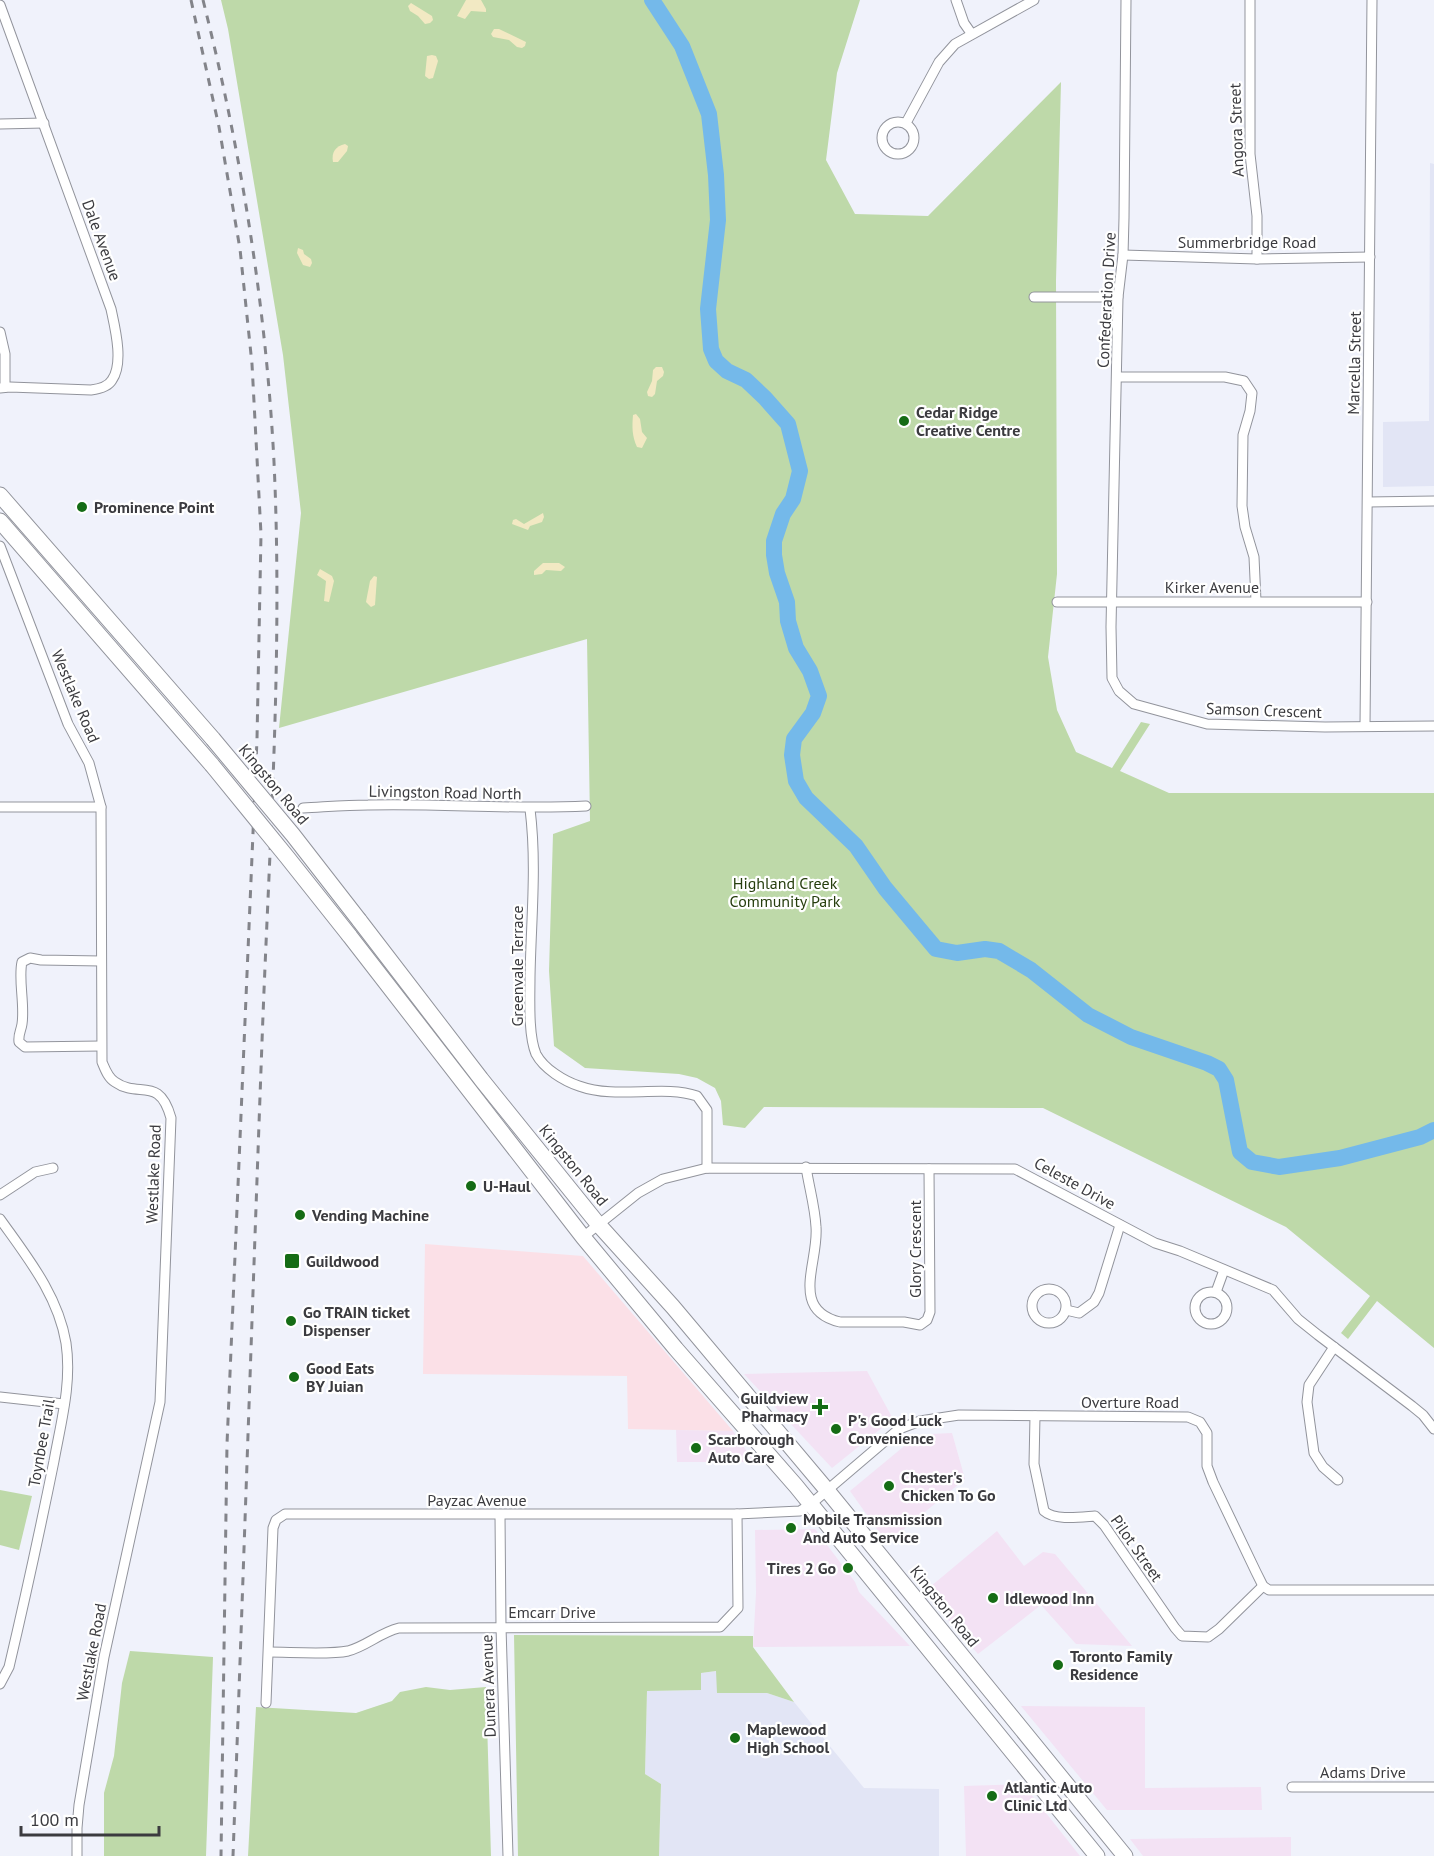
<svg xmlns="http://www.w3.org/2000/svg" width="1434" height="1856" font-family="'PT Sans',sans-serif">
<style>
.commercial{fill:#f3e2f4}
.industrial{fill:#fbe0e7}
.built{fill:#e2e5f5}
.green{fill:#bed9a9}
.sand{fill:#f2e9c3}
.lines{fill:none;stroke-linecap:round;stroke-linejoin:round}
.river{stroke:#74b9ea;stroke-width:16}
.street-casing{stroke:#92949c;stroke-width:11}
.primary-casing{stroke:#92949c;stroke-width:17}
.street{stroke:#fff;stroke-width:9}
.primary{stroke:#fff;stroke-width:15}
.rail{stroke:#83848a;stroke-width:3;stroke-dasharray:8 8;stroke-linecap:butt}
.primary-bridge-casing{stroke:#92949c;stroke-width:17;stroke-linecap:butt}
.primary-bridge{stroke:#fff;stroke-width:15}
.poi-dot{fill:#156c15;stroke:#fff;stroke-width:2}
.labels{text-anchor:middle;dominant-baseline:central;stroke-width:4.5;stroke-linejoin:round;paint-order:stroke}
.street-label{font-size:16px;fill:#3b3b3f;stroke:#fff}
.poi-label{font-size:16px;font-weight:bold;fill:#3b3b3f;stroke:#fff;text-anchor:start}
.park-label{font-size:16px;fill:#263e0e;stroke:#fff}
</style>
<rect width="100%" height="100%" fill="#f0f2fb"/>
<g class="commercial">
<polygon points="867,1371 893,1419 832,1468 744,1374"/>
<polygon points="676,1430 733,1431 754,1462 677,1462"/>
<polygon points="952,1433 965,1479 887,1543 850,1491 908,1443 931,1434"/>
<polygon points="815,1529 855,1582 859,1592 910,1646 753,1647 756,1593 755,1530"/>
<polygon points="997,1531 1024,1566 1043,1552 1055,1554 1132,1646 1076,1644 1041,1605 978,1654 924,1592"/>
<polygon points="1021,1706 1145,1707 1145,1788 1261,1787 1262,1810 1107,1810"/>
<polygon points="1023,1784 1080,1856 966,1856 964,1786"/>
<polygon points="1291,1837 1291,1856 1143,1856 1130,1839"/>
</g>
<polygon class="industrial" points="425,1244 583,1256 733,1431 628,1429 627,1376 423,1374"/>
<g class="built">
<polygon points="1430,163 1434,164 1434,486 1383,487 1383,422 1429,421"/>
<polygon points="717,1671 717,1693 767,1693 794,1702 864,1788 939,1789 939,1856 659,1856 661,1784 645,1774 647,1691 701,1690 701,1673"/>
</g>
<g class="green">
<polygon points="221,0 860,0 837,73 826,160 855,214 928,216 1061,82 1056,281 1057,574 1048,657 1057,710 1076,752 1112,768 1141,722 1150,724 1120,771 1169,793 1434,793 1434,1348 1377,1301 1348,1339 1341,1333 1370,1296 1286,1227 1043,1108 764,1107 745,1128 723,1125 721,1101 715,1088 697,1078 679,1074 585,1068 554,1046 549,971 553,834 590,821 587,639 279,728 301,513 283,355 228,29"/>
<polygon points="0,1490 32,1496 19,1550 0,1545"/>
<polygon points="514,1635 753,1636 753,1647 794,1702 767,1693 717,1693 716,1671 701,1673 701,1690 647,1691 645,1774 661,1784 659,1856 518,1856"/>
<polygon points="130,1651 213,1657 206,1856 104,1856 104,1793 114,1756 122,1683"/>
<polygon points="426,1687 450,1690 486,1687 491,1856 248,1856 256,1707 356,1713 392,1701 400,1692"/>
</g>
<g class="sand">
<polygon points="466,0 481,0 486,9 486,12 471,11 465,19 457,16"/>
<polygon points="411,3 432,16 433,20 430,23 425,24 418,16 410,11 408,6"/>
<polygon points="494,29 499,29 526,42 525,46 522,48 517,47 509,40 493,37 491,34"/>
<polygon points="432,55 436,56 438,61 433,78 429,79 425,76 427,56"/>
<path d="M 345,144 L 348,146 L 347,151 L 338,162 L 333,162 C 331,152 336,146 345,144 Z"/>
<polygon points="298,248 303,250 304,254 311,259 312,263 310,267 303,265 297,253"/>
<polygon points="656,367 662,367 664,372 663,376 657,381 655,394 652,397 648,396 647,392 652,381 653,370"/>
<path d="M 636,414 L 640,419 L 642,432 L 647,438 L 642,448 L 637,447 C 632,436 632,427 633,415 Z"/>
<polygon points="543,513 544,517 542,522 530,526 528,530 512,524 513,520 516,519 524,524"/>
<polygon points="543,563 559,563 565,567 561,571 546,570 542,574 534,575 534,571"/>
<polygon points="320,569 332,576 334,581 329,602 324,601 326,581 317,575"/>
<polygon points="374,576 377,577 375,605 371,607 366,602 370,581"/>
</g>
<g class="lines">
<polyline class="river" points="652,0 682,46 709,114 716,175 718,220 708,309 711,349 716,361 727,371 746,380 765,398 788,424 800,471 793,499 783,514 774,541 774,555 777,573 787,602 788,621 796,648 810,671 819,696 813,713 794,739 792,755 796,781 806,798 856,846 885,888 936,949 957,953 985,949 999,951 1031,970 1088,1015 1131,1037 1207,1063 1219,1069 1226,1080 1240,1152 1252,1162 1279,1167 1340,1158 1420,1137 1434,1130"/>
<defs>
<g id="street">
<polyline points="956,0 964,23 971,33"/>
<polyline points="1126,0 1124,218 1123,255 1118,297 1111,627 1112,678 1119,691 1134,704 1207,724 1325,727 1434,726"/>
<polyline points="1250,0 1250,154 1257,216 1257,259"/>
<path d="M 0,5 L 111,309 C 115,328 124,363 112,380 C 108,387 99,389 91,390 L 10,387 L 0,388"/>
<circle cx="898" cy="138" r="16"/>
<polyline points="906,123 939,62 955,44 1034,0"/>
<polyline points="0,124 44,123"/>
<polyline points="1123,255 1257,259 1370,257"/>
<polyline points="1034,297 1118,297"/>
<polyline points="0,332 5,354 5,387"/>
<polyline points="1117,377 1225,377 1244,381 1252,393 1250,411 1243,435 1242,506 1245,527 1254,557 1256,601"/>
<polyline points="1368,502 1434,501"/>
<path d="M 0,546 L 68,724 L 89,763 L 101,807 L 102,1062 C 105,1069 108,1078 115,1082 C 139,1099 159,1075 171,1118 L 160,1402 L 104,1657 L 79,1805 L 77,1828 L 77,1856"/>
<polyline points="1057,602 1367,602"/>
<polyline points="1365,726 1372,0"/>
<polyline points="0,807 101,807"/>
<path d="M 303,808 C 324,807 346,805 368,805 C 441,803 513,810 586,806"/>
<path d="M 530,809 C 537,865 531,921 530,977 C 530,998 528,1035 536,1054 C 544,1069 564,1081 579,1086 C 618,1100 662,1084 697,1096 L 707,1110 L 707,1168"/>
<path d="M 101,1046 L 25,1047 L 19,1042 C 18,1034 21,1031 22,1024 C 25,1004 18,979 22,962 L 30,958 L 41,960 L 101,961"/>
<path d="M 806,1167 C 809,1187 815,1207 816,1227 C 819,1262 789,1310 840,1322 L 904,1322 L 920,1325 L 927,1320 L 930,1312 L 929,1169"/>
<polyline points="0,1195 35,1172 53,1168"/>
<path d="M 0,1219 C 27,1257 58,1295 66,1343 C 72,1383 61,1422 54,1461 C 40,1530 25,1599 9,1667 L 0,1684"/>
<polyline points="583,1237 638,1193 663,1179 707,1168 1015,1169 1155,1243 1180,1251 1273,1290 1298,1319 1318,1335 1412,1406 1423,1415 1434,1429"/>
<circle cx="1049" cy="1306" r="17"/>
<circle cx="1211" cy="1308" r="16"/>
<polyline points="1216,1292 1224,1270"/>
<polyline points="1066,1310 1079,1313 1094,1302 1099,1293 1120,1225"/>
<polyline points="1334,1347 1309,1385 1307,1402 1314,1453 1323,1467 1338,1480"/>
<polyline points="0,1397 64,1404"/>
<path d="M 1035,1416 L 1034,1464 L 1044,1511 C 1055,1521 1081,1517 1095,1516 L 1104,1525 L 1175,1628 L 1182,1636 L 1208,1637 L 1219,1629 L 1263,1586"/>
<polyline points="500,1515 501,1627 508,1856"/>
<path d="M 269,1652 C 290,1652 329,1655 348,1651 C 367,1646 379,1633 399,1628 L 720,1627 L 738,1608 L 737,1514"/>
<polyline points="266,1703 273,1528 276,1520 285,1514 737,1514 800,1511 811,1504 899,1429 920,1421 959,1415 1188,1417 1200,1422 1207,1433 1207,1466 1213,1482 1256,1572 1263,1586 1269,1590 1434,1590"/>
<polyline points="1292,1787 1434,1787"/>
</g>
<g id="primary">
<polyline points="0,495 213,739"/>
<polyline points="0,521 212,765"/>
<polyline points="359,920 481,1079 598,1224 673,1307 826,1489 1125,1856"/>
<polyline points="349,935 583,1237 676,1349 796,1486 1097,1856"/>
</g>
</defs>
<use href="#street" class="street-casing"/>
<use href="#primary" class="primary-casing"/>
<use href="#street" class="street"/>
<use href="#primary" class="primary"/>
<g class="rail">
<polyline points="191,0 219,127 240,249 252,364 261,534 257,739 227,1444 221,1856"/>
<path d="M 203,0 C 241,151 266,306 274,462 C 283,655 269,849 262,1042 C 252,1313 243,1585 233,1856"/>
</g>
<defs>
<g id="primary-bridge">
<polyline points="213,739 293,835 359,920"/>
<polyline points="212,765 287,857 349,935"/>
</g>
</defs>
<use href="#primary-bridge" class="primary-bridge-casing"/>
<use href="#primary-bridge" class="primary-bridge"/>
</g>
<g class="poi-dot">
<circle cx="904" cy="421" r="6"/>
<circle cx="82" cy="507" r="6"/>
<circle cx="471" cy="1186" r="6"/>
<circle cx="300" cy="1215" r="6"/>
<rect x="284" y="1253" width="16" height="16" rx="3"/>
<circle cx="291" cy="1321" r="6"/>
<circle cx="294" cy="1377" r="6"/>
<path d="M817 1398h6v6h6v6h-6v6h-6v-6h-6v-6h6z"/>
<circle cx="836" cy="1429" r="6"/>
<circle cx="696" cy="1448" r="6"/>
<circle cx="889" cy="1486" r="6"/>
<circle cx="791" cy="1528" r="6"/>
<circle cx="848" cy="1568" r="6"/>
<circle cx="993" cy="1598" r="6"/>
<circle cx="1058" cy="1665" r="6"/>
<circle cx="735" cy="1738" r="6"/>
<circle cx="992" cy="1796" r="6"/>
</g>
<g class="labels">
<g class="street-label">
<text transform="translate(1236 130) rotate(-92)">Angora Street</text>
<text transform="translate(102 240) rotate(70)">Dale Avenue</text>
<text x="1247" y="242">Summerbridge Road</text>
<text transform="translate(1106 300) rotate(-87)">Confederation Drive</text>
<text transform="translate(1354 363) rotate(-89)">Marcella Street</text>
<text x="1212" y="587">Kirker Avenue</text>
<text transform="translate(76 696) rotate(67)">Westlake Road</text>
<text transform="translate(1264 710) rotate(2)">Samson Crescent</text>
<text transform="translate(274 784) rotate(50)">Kingston Road</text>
<text transform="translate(445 792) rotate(1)">Livingston Road North</text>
<text transform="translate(517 966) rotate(-90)">Greenvale Terrace</text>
<text transform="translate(574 1165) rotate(51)">Kingston Road</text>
<text transform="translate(153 1174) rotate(-88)">Westlake Road</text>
<text transform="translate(1075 1183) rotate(29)">Celeste Drive</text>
<text transform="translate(915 1249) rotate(-90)">Glory Crescent</text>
<text x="1130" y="1402">Overture Road</text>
<text transform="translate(41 1443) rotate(-80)">Toynbee Trail</text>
<text x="477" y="1500">Payzac Avenue</text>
<text transform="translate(1137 1548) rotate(55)">Pilot Street</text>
<text transform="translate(945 1606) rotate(51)">Kingston Road</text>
<text x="552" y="1612">Emcarr Drive</text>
<text transform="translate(91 1652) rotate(-79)">Westlake Road</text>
<text transform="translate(488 1686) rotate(-92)">Dunera Avenue</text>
<text x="1363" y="1772">Adams Drive</text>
</g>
<g class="poi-label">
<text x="916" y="412">Cedar Ridge<tspan x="916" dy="18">Creative Centre</tspan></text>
<text x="94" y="507">Prominence Point</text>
<text x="483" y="1186">U-Haul</text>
<text x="312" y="1215">Vending Machine</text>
<text x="306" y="1261">Guildwood</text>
<text x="303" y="1312">Go TRAIN ticket<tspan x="303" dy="18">Dispenser</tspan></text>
<text x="306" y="1368">Good Eats<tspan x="306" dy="18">BY Juian</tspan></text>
<text x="808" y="1398" text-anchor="end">Guildview<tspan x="808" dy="18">Pharmacy</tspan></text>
<text x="848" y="1420">P's Good Luck<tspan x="848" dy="18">Convenience</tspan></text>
<text x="708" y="1439">Scarborough<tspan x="708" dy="18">Auto Care</tspan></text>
<text x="901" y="1477">Chester's<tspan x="901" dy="18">Chicken To Go</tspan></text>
<text x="803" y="1519">Mobile Transmission<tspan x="803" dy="18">And Auto Service</tspan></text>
<text x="836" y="1568" text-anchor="end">Tires 2 Go</text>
<text x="1005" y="1598">Idlewood Inn</text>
<text x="1070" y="1656">Toronto Family<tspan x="1070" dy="18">Residence</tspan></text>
<text x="747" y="1729">Maplewood<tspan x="747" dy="18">High School</tspan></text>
<text x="1004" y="1787">Atlantic Auto<tspan x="1004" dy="18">Clinic Ltd</tspan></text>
</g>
<g class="park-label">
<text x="785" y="883">Highland Creek<tspan x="785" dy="18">Community Park</tspan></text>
</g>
</g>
<path d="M21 1826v9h138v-9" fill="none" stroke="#3b3b3f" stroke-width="3"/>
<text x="30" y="1826" font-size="18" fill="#3b3b3f" stroke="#ffffff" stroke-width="4.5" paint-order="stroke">100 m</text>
</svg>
